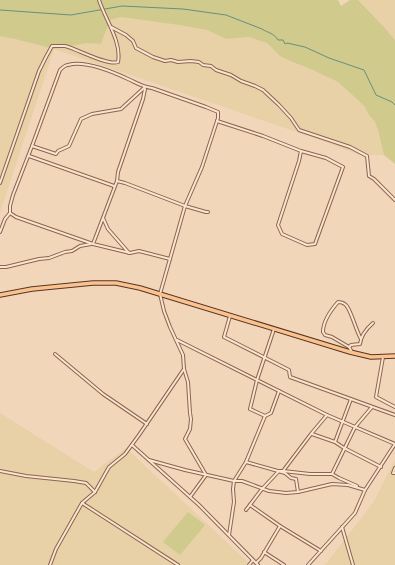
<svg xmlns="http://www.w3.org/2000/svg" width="395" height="565" font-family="Lora,serif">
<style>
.farmland{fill:#e8d0a7}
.green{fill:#d0ca8d}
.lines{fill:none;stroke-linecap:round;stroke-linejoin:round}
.stream{stroke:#66907d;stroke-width:1}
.street-casing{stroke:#8a6553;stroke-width:4}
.primary-casing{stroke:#563428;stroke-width:5.5}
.street{stroke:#fce5cd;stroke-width:2}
.primary{stroke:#fac28c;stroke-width:3.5}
</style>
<rect width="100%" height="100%" fill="#f2d6ba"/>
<g class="farmland">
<polygon points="358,0 395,0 395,40 384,27"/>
<polygon points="121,17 179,25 207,30 226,39 249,37 267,43 273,49 305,66 338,82 358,100 365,107 369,115 375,122 378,130 384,155 359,155 326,142 54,49 0,213 0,36 15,39 54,49 87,43 101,44 110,20"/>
<polygon points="0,413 94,472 126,448 251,565 0,565"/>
<polygon points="395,460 395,565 325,565 373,503"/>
</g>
<g class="green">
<polygon points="0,0 338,0 341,6 350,0 358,0 384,27 395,40 395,164 384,155 378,130 375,122 369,115 365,107 358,100 338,82 313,70 288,60 280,56 267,43 249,37 226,39 207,30 179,25 121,17 110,20 101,44 87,43 54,49 15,39 0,36"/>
<polygon points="188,512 205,525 180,555 163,542"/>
</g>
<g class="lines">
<path class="stream" d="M 0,10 L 71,15 L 122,6 L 183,9 L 226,15 L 262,29 C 268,33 274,33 278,40 L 283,40 L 285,44 L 287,43 L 305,47 L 329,58 L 364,70 L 376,95 L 392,102 L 395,105"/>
<defs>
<g id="street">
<polyline points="111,27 126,35 133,41 136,48 153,57 165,61 171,60 178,62 191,61 199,62 203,65 211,66 216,70 231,75 241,81 255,86 263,90 279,105 291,118 299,130 350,147 367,156 369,176 374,179 395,200"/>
<polyline points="145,89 143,99 118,172 117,181 93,244 130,253 139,251 170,259"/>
<polyline points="217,121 263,136 301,151 299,161 278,225 282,234 307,245 315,244 343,167 326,158 301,151"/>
<path d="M 32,146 L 60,70 C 62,68 65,65 68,65 C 85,60 113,72 128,79 C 137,83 142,87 152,88 L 206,107 L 218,112 L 218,118 L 202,167 L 185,206 L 160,294 L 164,311 L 170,327 L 183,355 L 184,369 L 139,435 L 125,454 L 109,467 L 95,492 L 82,503 L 56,549 L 50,565"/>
<polyline points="29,156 114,186"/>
<polyline points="117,181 125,183 185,206 206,212 208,212"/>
<path d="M 0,183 L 39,71 L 46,57 L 52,46 C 56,46 61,46 65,46 C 77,49 108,66 118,62 C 122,42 105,19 99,0"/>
<polyline points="103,218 108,229 129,253"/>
<polyline points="0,232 5,219 10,213"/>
<polyline points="93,244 16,217 10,213 10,206 13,195 32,146 56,154 58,151 69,146 81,119 92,114 121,109 145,87"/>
<polyline points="0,267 6,267 39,259 49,258 65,252 72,251 80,246 91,244"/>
<polyline points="230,316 224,337 289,370 290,377 395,415"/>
<polyline points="177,340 327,415 395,444"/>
<path d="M 349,347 L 332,337 L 325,335 L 323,332 C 323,322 331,310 338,302 C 342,302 346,304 348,308 C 353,317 356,330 361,339"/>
<path d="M 352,352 L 349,347 L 351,345 L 360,344 C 361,335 366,329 373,323"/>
<polyline points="55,354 103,394 147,424"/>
<polyline points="383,357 376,397 395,407"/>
<polyline points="184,369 188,382 190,413 191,419 190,429 185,439 206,475 190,497"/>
<polyline points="265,416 250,409 257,380 274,329"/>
<polyline points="312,434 335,442 344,448 381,467"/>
<polyline points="335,442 351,399"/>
<polyline points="132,445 199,505 258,565"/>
<polyline points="149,460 185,470 234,481 242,481 269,491 286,493 298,492 332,484 348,485 365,490"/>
<polyline points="246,462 285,473 291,478 296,479 298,492"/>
<polyline points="395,468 393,473 395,473"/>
<polyline points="0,471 26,476 74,481 86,483 95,492"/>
<polyline points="283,471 310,474 332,474 339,478 357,486"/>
<polyline points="332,474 355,427 372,407"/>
<polyline points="82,503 178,565"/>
<polyline points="250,505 280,526 321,551"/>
<polyline points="246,510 262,489 279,471 283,471 311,434 327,415"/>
<polyline points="342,527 353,565"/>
<polyline points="229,535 234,502 233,489 234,481 246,462 265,416 271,413 279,391"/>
<polyline points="264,552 284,565"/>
<polyline points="256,563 261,558 280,526"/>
<polyline points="249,565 253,560"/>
<polyline points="308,565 355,513 365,490 395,444"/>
</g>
<polyline id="primary" points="0,295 32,289 93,283 116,283 140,288 350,352 371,357 395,356"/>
</defs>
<use href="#street" class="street-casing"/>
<use href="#primary" class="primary-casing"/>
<use href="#street" class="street"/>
<use href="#primary" class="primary"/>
</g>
</svg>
